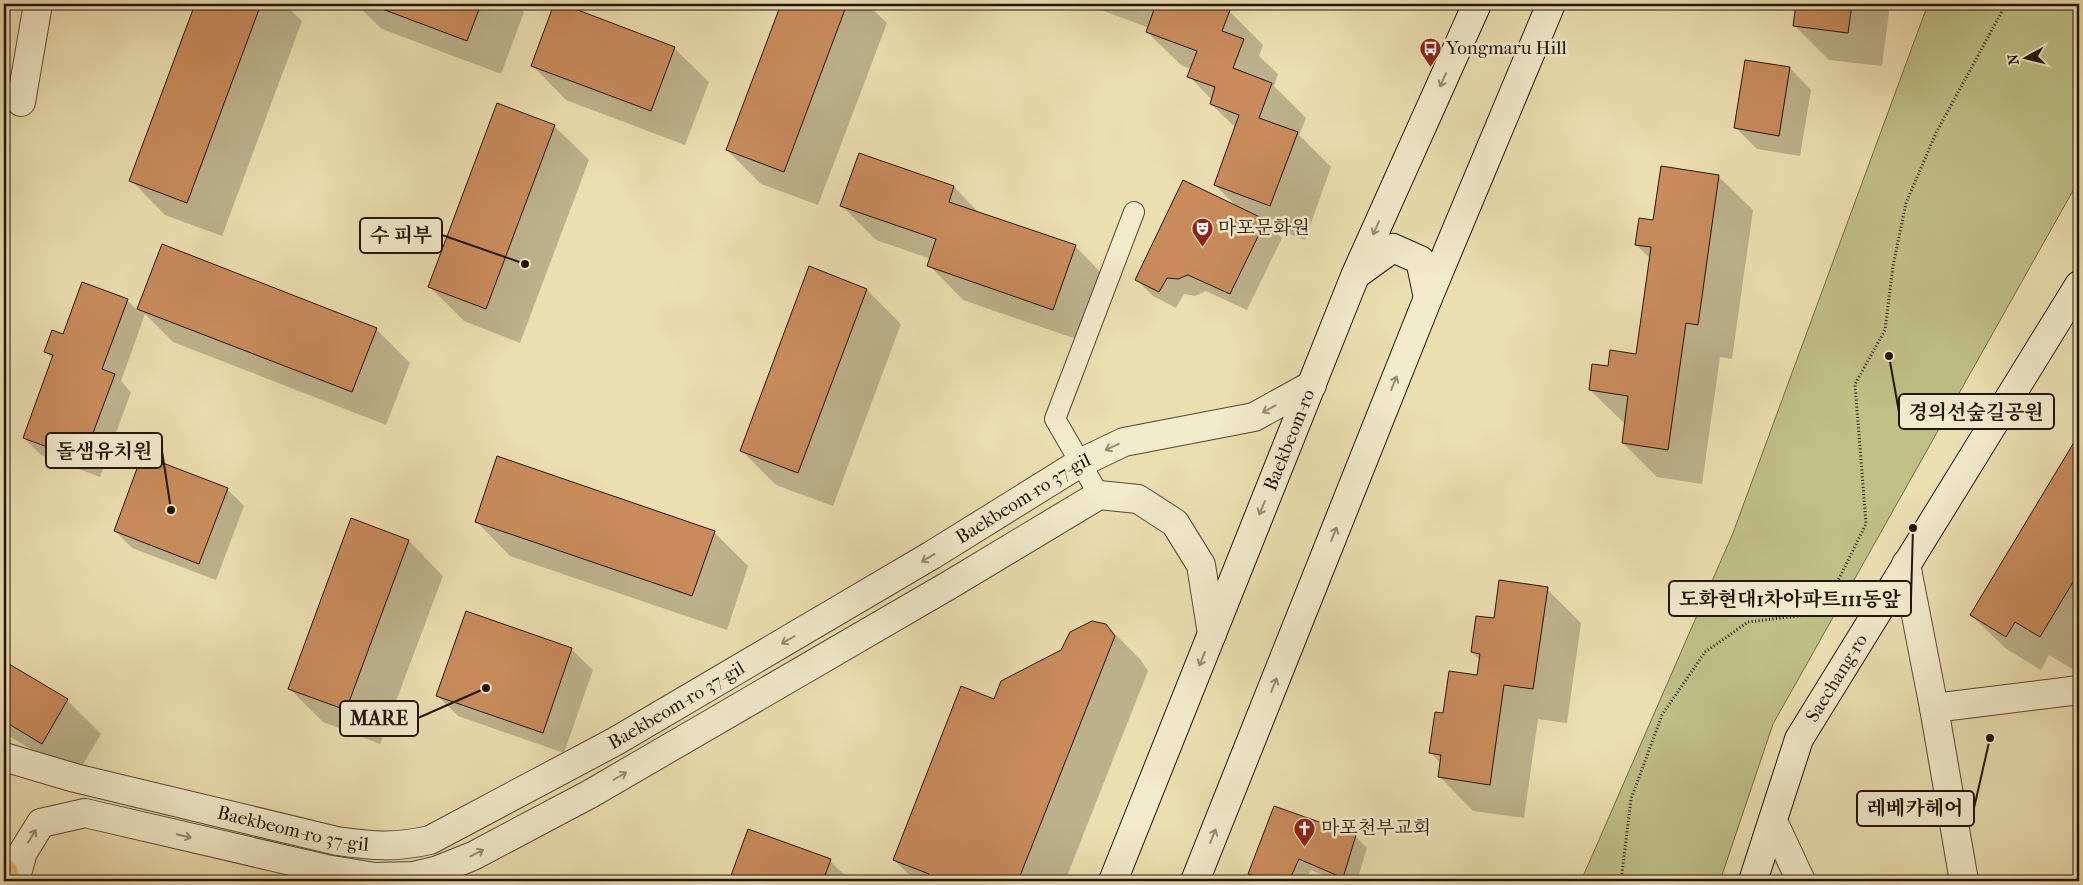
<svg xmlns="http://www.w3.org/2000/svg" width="2083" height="885" font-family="'IM FELL French Canon','Noto Serif KR',serif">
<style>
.green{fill:#bfbf86;stroke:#716a47}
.shadow{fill:#0003}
.building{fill:#c98b5c;stroke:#231508}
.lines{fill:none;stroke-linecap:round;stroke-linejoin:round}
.service-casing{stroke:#554732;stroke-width:22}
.minor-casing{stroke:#554732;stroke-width:30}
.tertiary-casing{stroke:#554732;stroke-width:30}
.secondary-casing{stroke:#231508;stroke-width:30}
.primary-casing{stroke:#231508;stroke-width:30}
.path{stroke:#231508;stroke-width:3;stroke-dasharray:1 2.5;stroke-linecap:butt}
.service{stroke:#f2eacc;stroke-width:20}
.minor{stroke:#f2eacc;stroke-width:28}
.tertiary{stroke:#f2eacc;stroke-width:28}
.secondary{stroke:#f2eacc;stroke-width:28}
.primary{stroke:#e6bf78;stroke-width:28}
.oneway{stroke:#958a74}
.labels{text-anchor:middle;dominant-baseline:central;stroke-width:5;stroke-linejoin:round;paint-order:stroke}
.poi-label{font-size:19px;fill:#231508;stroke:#f2eacc;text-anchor:start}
.street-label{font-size:19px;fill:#231508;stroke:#f2eacc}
.leader{fill:none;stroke:#231508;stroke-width:2}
.callout-dot{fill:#231508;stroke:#f2eacc;stroke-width:2}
.callout{fill:#f2eacc;stroke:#231508;stroke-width:2}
.callout-label{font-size:20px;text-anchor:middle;font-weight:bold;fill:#231508}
</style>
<rect width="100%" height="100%" fill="#ebdeb0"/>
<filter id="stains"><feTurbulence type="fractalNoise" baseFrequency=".004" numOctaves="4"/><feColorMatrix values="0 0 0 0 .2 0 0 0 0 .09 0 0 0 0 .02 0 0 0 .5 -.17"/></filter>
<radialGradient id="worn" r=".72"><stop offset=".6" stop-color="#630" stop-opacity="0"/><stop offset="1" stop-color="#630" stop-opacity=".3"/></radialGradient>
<polygon class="green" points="1928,4 2079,4 2079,180 1773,724 1720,881 1581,881 1733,533"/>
<g class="shadow">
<polygon points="196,4 284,4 302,21 222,236 165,215 131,180"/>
<polygon points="356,4 516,4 524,12 501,74 382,29"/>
<polygon points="555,4 674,48 709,82 685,145 566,100 532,65"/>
<polygon points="782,4 867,4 887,23 818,205 761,184 727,150"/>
<polygon points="1086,4 1210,4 1229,11 1263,45 1259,56 1278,74 1274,86 1306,118 1299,135 1331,167 1305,240 1271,227 1282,238 1247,310 1206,291 1195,296 1184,294 1176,308 1153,296 1137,280 1238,208 1215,185 1236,128 1211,104 1212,100 1189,76 1191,69 1182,66 1147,32 1149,28"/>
<polygon points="1793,4 1890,4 1882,66 1829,60 1794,25 1796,7"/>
<polygon points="1790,68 1811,90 1800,156 1757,149 1736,128"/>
<polygon points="554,126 589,160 520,343 464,321 429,286"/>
<polygon points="860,155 954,187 980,214 1075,246 1109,281 1088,343 963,300 929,265 931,259 876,240 842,206"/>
<polygon points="1718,176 1753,210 1732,359 1720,357 1702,484 1657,477 1623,443 1626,425 1590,390 1609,368 1637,355 1651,259 1636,245 1654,222"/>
<polygon points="163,246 376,329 410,363 386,425 173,342 145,314 121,381 131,392 100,477 41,455 24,438 53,359 45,351 64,336 127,300 138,311"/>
<polygon points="810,268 867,290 901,324 833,506 776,485 741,450"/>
<polygon points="2079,437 2079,661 2074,670 2049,655 2041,670 2005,648 1971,615"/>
<polygon points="227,489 244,506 216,580 132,548 115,531"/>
<polygon points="351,520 409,541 443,576 380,744 323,722 289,688"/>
<polygon points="476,521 714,532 748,566 727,630 510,556"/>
<polygon points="1547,589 1581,623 1567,723 1538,719 1524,818 1473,811 1439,776 1441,763 1430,752 1445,714 1478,677 1480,660 1472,652 1495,620"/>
<polygon points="1106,625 1140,659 1148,671 1065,881 916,881 894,860 995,701 1062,651"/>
<polygon points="571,649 593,670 564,753 458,716 437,695"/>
<polygon points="4,663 67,700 101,734 76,776 4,733"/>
<polygon points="749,830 830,861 851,881 730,881"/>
<polygon points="1355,836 1367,848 1357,881 1337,881 1311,870 1305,881 1257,881 1250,874"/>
</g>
<g class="building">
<polygon points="195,4 261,4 187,203 129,181"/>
<polygon points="369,4 481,4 467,41"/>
<polygon points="554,4 562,4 675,47 651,111 531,66"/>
<polygon points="781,4 847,4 784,172 726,150"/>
<polygon points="1156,4 1214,4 1230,10 1222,31 1244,39 1233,68 1272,83 1259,118 1298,132 1270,206 1214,185 1239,115 1210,104 1215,87 1187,77 1197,51 1146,32"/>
<polygon points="1796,4 1852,4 1848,33 1793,26"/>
<polygon points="1745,60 1790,67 1779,136 1734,128"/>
<polygon points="497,103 555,125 486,309 428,287"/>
<polygon points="859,153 954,186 949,202 1076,245 1053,310 927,266 936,239 840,206"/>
<polygon points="1661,166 1719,175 1698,325 1686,323 1668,450 1622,443 1628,396 1589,390 1592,364 1608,366 1610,350 1636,354 1651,247 1635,245 1639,218 1653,220"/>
<polygon points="1183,180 1266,220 1230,294 1188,275 1178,279 1167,278 1159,292 1135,280"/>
<polygon points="162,244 377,328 352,392 137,309"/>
<polygon points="809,266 867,289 798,473 740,451"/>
<polygon points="82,282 128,299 102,369 115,374 83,460 23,438 53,355 44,352 52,330 63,334"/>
<polygon points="2079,434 2079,572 2040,637 2015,622 2006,637 1970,615"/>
<polygon points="142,455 228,488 199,564 114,531"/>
<polygon points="497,456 715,531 692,596 475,522"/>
<polygon points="351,518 409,540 346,710 288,689"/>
<polygon points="1499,580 1548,587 1533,689 1504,685 1490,785 1438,777 1441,755 1429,753 1435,712 1443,713 1449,671 1477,675 1480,654 1471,652 1476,616 1494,618"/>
<polygon points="466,611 572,648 543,733 436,696"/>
<polygon points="1092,621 1106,624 1115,636 1018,881 926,881 929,874 893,860 961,686 994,699 1001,681 1061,650 1070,632"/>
<polygon points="4,661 68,699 42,744 4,721"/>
<polygon points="1274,806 1356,835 1343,878 1299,859 1289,881 1274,881 1248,874"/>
<polygon points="748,829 831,859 823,881 729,881"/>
</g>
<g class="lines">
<defs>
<polyline id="service" points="1099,495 1055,419 1134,212"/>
<g id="minor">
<polyline points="21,102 38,4"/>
<polyline points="1906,564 1934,708 1964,881"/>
<polyline points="1934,708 2079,690"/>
<polyline points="1773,821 1801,881"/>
</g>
<g id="tertiary">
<path id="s1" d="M 4,757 L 75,778 L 337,841 C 372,846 395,848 430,840 L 616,741 L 932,555 L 1080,463 L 1124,442 L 1254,417 L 1312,385"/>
<polyline points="15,881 23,852 41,823 85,813 326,869 375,877 413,876 438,870 473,856 590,794 951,584 1099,495 1138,499 1175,523 1201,565 1212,634"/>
</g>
<g id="secondary">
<polyline points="1357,274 1393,248 1420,260 1428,298"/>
<path id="s2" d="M 1113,881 L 1355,276 L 1477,4"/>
<polyline points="1195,881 1428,298 1551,4"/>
<path id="s3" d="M 1753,881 L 1799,739 L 2079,285"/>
</g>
<polyline id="primary" points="4,873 6,881"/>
</defs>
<use href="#service" class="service-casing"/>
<use href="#minor" class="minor-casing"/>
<use href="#tertiary" class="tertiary-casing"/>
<use href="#secondary" class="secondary-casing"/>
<use href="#primary" class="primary-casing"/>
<polyline class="path" points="1621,881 1631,799 1662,715 1705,652 1748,622 1822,613 1866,524 1855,384 1885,330 1893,266 1906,203 1936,133 2006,4"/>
<use href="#service" class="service"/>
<use href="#minor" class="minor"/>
<use href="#tertiary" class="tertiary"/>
<use href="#secondary" class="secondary"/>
<use href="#primary" class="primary"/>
</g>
<defs><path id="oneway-shaft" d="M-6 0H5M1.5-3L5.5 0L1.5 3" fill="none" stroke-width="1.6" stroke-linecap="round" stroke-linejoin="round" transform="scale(1.25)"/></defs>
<g class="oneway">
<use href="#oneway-shaft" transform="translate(1443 80) rotate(114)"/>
<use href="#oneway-shaft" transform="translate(1376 228) rotate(114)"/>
<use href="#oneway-shaft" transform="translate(1394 383) rotate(-68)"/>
<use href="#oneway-shaft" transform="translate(1269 409) rotate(151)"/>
<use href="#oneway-shaft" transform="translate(1112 447) rotate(155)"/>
<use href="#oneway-shaft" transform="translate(1262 508) rotate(112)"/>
<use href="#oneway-shaft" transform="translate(1334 534) rotate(-68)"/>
<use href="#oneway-shaft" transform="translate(928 558) rotate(149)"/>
<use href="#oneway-shaft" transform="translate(788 640) rotate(150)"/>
<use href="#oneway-shaft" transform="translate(1202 659) rotate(112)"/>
<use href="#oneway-shaft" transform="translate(1274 685) rotate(-68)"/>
<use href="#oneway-shaft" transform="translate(620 776) rotate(-30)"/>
<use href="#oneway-shaft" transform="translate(32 836) rotate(-59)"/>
<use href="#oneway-shaft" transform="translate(184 836) rotate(13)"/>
<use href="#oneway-shaft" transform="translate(1213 836) rotate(-68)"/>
<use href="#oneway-shaft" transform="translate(477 853) rotate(-27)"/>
</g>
<defs>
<symbol id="bus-pin" viewBox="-11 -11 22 30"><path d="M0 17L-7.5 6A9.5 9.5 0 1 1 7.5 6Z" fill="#8f2418" stroke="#f2eacc"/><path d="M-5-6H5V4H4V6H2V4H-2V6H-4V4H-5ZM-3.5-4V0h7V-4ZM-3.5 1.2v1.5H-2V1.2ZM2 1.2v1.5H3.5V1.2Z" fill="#fff"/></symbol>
<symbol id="theatre-pin" viewBox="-11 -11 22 30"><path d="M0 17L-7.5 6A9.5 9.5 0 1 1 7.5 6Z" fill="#8f2418" stroke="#f2eacc"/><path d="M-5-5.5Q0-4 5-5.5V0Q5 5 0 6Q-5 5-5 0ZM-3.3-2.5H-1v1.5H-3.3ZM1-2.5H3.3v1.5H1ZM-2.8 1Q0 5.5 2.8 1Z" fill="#fff"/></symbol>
<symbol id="church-pin" viewBox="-11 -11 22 30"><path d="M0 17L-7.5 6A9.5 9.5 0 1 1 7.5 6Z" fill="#8f2418" stroke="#f2eacc"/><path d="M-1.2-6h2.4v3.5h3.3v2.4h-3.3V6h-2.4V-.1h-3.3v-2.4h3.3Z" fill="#fff"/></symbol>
</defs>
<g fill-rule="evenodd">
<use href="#bus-pin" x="1418" y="36" width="25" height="34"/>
<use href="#theatre-pin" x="1190" y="216" width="25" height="34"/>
<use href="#church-pin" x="1292" y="816" width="25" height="34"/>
</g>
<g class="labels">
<g class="poi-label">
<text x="1446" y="48">Yongmaru Hill</text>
<text x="1218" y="228">마포문화원</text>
<text x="1321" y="828">마포천부교회</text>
</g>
<g class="street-label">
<text stroke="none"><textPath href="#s2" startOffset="475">Baekbeom-ro</textPath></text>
<text stroke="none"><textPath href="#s1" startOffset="1122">Baekbeom-ro 37-gil</textPath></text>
<text stroke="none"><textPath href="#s3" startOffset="221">Saechang-ro</textPath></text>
<text stroke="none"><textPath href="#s1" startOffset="718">Baekbeom-ro 37-gil</textPath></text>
<text stroke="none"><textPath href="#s1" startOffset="298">Baekbeom-ro 37-gil</textPath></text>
</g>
</g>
<path class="leader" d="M525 264L442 235M1889 356L1899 412M171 510L162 451M1913 528L1911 599M486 688L418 718M1990 738L1974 808"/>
<g class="callout-dot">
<circle cx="525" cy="264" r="5"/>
<circle cx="1889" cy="356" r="5"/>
<circle cx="171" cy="510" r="5"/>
<circle cx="1913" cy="528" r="5"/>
<circle cx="486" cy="688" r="5"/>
<circle cx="1990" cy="738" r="5"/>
</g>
<g class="callout">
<rect x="360" y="218" width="82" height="35" rx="5"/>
<rect x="1899" y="394" width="155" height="35" rx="5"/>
<rect x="46" y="433" width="116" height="35" rx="5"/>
<rect x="1669" y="581" width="242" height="35" rx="5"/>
<rect x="340" y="701" width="78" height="35" rx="5"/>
<rect x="1857" y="791" width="117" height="35" rx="5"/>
</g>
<g class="callout-label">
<text x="401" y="242">수 피부</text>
<text x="1976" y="419">경의선숲길공원</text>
<text x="104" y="458">돌샘유치원</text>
<text x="1790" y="606">도화현대1차아파트111동앞</text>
<text x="379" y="725">MARE</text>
<text x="1915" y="815">레베카헤어</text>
</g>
<rect width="2083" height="885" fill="none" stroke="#ebdeb0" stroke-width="20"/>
<rect x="5" y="5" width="2073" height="875" fill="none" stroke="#231508" stroke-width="2.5"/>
<rect x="10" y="10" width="2063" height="865" fill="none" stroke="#231508"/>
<g transform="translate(2026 58) rotate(262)" stroke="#f2eacc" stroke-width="4" paint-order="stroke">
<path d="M0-4L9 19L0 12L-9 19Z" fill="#231508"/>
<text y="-8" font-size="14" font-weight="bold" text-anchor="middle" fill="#231508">N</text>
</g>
<rect width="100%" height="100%" filter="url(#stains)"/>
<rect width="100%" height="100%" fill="url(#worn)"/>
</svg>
